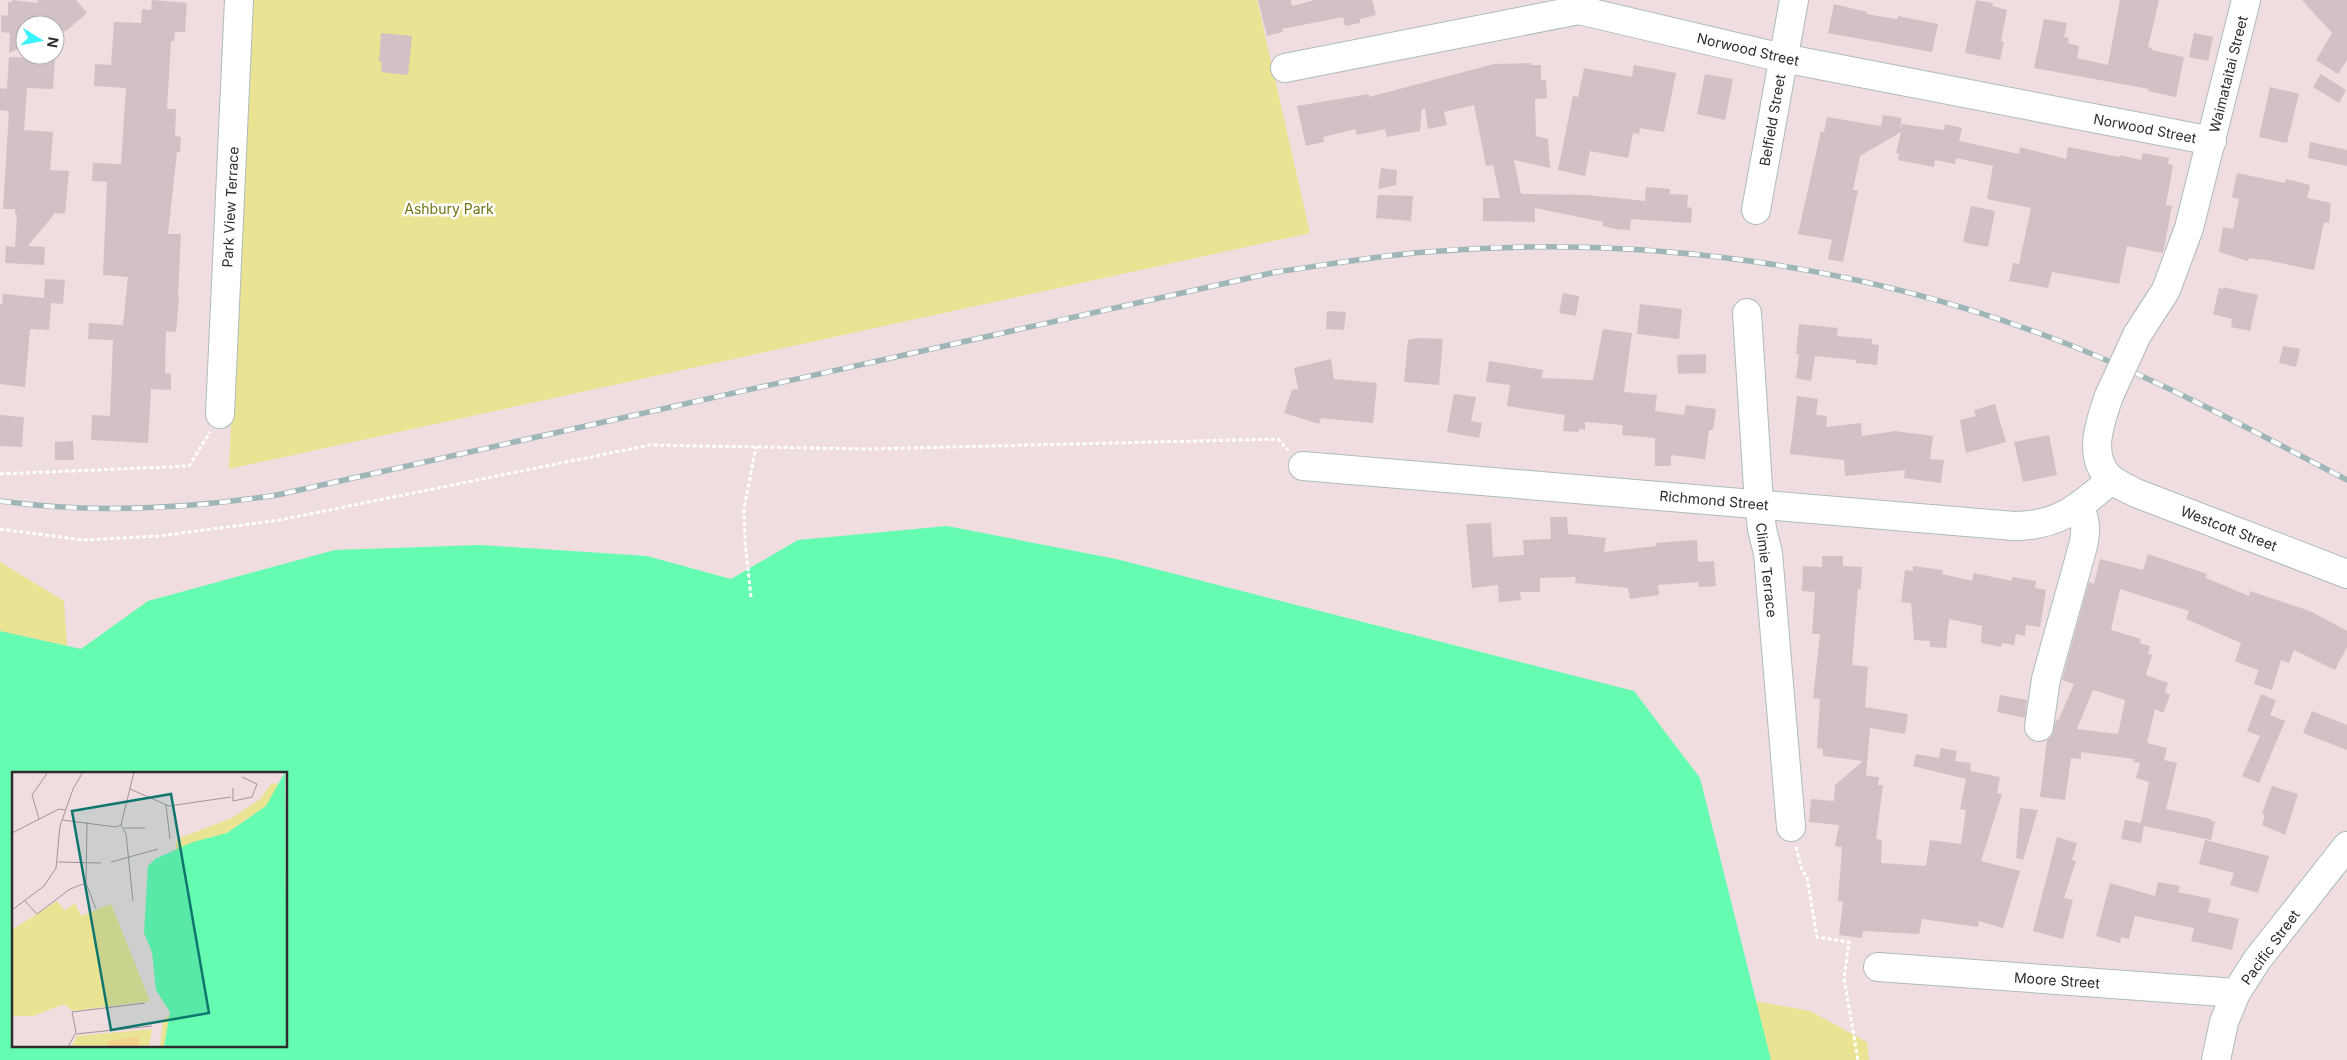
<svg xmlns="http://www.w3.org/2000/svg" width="2347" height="1060" font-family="Inter,sans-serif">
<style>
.green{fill:#ebe394}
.water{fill:#65fcb2;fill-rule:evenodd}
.building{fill:#d1c1c4;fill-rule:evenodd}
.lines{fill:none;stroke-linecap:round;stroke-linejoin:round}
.minor-casing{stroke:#adbcbd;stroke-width:30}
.path{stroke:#fff;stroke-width:3;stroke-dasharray:4 2.5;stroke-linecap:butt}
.minor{stroke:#fff;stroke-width:28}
.rail-casing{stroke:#9fb6b9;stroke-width:5.5}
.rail{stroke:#fff;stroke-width:4;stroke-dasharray:11;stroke-linecap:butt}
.minor-bridge-casing{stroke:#adbcbd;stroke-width:30;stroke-linecap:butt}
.minor-bridge{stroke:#fff;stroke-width:28}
.labels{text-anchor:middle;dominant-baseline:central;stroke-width:5;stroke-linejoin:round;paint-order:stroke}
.street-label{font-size:14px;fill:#2c2c2c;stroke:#fff}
.park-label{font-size:14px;fill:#6f7312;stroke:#fff}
.inset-road{fill:none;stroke:#a19698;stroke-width:1}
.view{fill:#0f766e;fill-opacity:0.15;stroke:#0f766e;stroke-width:2.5}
.inset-edge{fill:none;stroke:#2c2c2c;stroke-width:2.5}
</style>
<rect width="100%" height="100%" fill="#efdde0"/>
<g class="green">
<polygon points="250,0 1257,0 1310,233 229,469"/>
<polygon points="0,562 64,601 67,646 0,631"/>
<polygon points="1755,1001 1810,1011 1867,1042 1869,1060 1771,1060"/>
</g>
<path class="water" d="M 947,526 L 1116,559 L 1634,691 L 1700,778 L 1771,1060 L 0,1060 L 0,631 L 81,649 L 148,601 L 335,550 L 480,545 L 647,556 L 731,579 L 798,540 ZM 14,774 L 286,774 L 286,1046 L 14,1046 Z"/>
<g class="building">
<polygon points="12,0 37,3 38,0 76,0 87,13 67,30 55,35 55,25 25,25 25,46 9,53 10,33 1,32 1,15 8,16 8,2 12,2"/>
<polygon points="152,0 187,3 185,32 175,32 174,41 171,41 167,109 176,109 175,136 181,137 180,152 177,152 168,234 181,234 178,296 179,297 176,332 166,331 165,373 171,374 171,390 151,389 148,443 91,440 92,415 110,416 113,340 88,339 89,323 123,325 128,277 103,275 107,182 92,181 93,163 121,164 126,88 94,86 95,64 111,65 114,22 141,23 142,9 151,10"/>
<polygon points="1258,0 1291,0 1292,6 1315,0 1372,0 1376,15 1360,19 1360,23 1345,26 1343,17 1282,29 1283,32 1267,36"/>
<polygon points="1976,0 1993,3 1992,6 2007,10 2001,41 2004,42 2000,60 1965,53"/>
<polygon points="2120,0 2159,0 2148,47 2152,48 2152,50 2184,57 2176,97 2148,91 2149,89 2034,68 2044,19 2067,23 2064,37 2069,38 2068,43 2079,46 2077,58 2108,65"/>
<polygon points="2302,0 2347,0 2347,60 2338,74 2316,60 2332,33"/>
<polygon points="1834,4 1867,12 1866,14 1897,19 1898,16 1938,24 1932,52 1828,33"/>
<polygon points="381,33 412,36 408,75 381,72 382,62 379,62"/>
<polygon points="2194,33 2213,37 2208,61 2189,57"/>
<polygon points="9,57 55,59 53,89 27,88 24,130 53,132 50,170 69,171 65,214 55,213 28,246 45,247 44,265 5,263 6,246 15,247 17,215 15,214 15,209 3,209 9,111 0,110 0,88 7,89"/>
<polygon points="1531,63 1531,65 1541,65 1541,80 1546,80 1547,98 1535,99 1536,136 1548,139 1550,168 1514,160 1521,194 1587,195 1645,201 1646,187 1670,189 1670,194 1688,195 1687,207 1692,208 1691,223 1631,219 1630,230 1615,229 1603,226 1603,222 1535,208 1535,222 1483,221 1483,198 1500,198 1493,165 1486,166 1474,105 1444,112 1447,125 1428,129 1425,109 1422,109 1420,131 1387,137 1385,129 1357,135 1355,129 1323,137 1324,142 1306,146 1297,106 1369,94 1369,97 1494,64"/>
<polygon points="1634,65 1676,73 1664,132 1640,128 1639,134 1633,133 1628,158 1590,151 1585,176 1558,170 1573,96 1578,97 1584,68 1632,77"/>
<polygon points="1705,74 1733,79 1725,120 1697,114"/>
<polygon points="2321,74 2346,90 2339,103 2313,87"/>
<polygon points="2270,87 2299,94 2287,143 2259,137"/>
<polygon points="1883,115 1902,118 1900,129 1902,124 1944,130 1945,124 1962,128 1959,141 2019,154 2020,147 2066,159 2068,147 2119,157 2120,155 2141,160 2143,153 2169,158 2168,164 2173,165 2166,205 2172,206 2163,253 2127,246 2119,284 2052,272 2048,288 2009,281 2013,263 2019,264 2031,208 1987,199 1993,166 1956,158 1955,164 1935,160 1934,167 1898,160 1899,154 1896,153 1901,132 1860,156 1853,190 1858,190 1843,262 1828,259 1832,240 1798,234 1821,131 1824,132 1827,117 1881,126"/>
<polygon points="2310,142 2347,150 2347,166 2308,158"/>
<polygon points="1381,168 1397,170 1396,185 1378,189"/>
<polygon points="2237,173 2285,183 2286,179 2310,185 2307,198 2331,203 2329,223 2324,222 2314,270 2261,259 2261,260 2249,258 2248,261 2219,252 2223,227 2233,229 2239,199 2232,197"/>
<polygon points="1378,195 1413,196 1411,221 1376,218"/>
<polygon points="1971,206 1995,211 1988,247 1963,242"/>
<polygon points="45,279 65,280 63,304 51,303 49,330 30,329 25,387 0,384 0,304 2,304 3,294 44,298"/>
<polygon points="2223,287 2258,295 2250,331 2231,327 2232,319 2213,314 2219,288 2223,289"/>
<polygon points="1563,293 1579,296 1576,316 1559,313"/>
<polygon points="1640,304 1682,309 1679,339 1637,334"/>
<polygon points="1327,311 1346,312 1344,330 1326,329"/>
<polygon points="1799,324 1838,328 1837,336 1872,339 1872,344 1879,345 1877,365 1856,363 1856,360 1815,356 1811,381 1796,378 1799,354 1796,354"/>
<polygon points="1603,329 1632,333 1624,392 1657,395 1655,411 1684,415 1686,405 1716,409 1713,430 1709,430 1705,459 1671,455 1671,466 1655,466 1655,438 1622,435 1623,425 1585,422 1585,430 1579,429 1579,432 1563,431 1565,415 1507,406 1510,385 1486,382 1489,361 1543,370 1542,378 1593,380"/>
<polygon points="1418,338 1443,339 1439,385 1404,382 1408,340"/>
<polygon points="2283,346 2300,349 2296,367 2279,363"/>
<polygon points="1706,354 1706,373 1678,374 1677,355"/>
<polygon points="1331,359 1334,379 1377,383 1373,423 1321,418 1319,424 1284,413 1292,390 1298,389 1294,368"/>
<polygon points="1454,394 1476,397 1471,421 1482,423 1479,438 1447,432"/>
<polygon points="1797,396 1818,399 1816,415 1827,416 1826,427 1861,423 1862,436 1895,431 1933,436 1930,459 1944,460 1941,483 1904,478 1905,470 1845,476 1844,460 1790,454"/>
<polygon points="1995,404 2006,442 1966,453 1960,420 1976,416 1974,410"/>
<polygon points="0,415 24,417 22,447 0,446"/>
<polygon points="2049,435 2057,475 2023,482 2014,442"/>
<polygon points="73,441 74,460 55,460 55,442"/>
<polygon points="1550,517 1567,517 1568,534 1606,538 1604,552 1656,546 1656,543 1697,540 1698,562 1714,561 1716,586 1699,587 1698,582 1658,585 1659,595 1630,599 1628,588 1575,583 1576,577 1540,578 1540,592 1520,592 1521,600 1499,602 1498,585 1472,588 1466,524 1491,523 1493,557 1524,555 1523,540 1551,539"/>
<path d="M 2148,554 L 2207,574 L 2206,578 L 2249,596 L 2250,591 L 2310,611 L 2347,631 L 2347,647 L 2335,670 L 2294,650 L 2289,663 L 2281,660 L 2272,690 L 2254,684 L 2258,670 L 2235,661 L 2241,643 L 2186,619 L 2189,611 L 2120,589 L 2111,630 L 2141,639 L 2140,643 L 2150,646 L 2148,654 L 2152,655 L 2146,675 L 2168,683 L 2165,692 L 2170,695 L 2163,713 L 2155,709 L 2147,743 L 2167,748 L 2164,760 L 2177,763 L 2166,809 L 2211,819 L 2211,821 L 2215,821 L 2211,840 L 2144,826 L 2141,843 L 2121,839 L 2125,820 L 2141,823 L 2149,782 L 2136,778 L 2140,763 L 2133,762 L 2134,759 L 2081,752 L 2081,759 L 2071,758 L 2065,800 L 2040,797 L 2047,740 L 2052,736 L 2056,720 L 2058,721 L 2074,684 L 2062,680 L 2089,582 L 2094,584 L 2100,559 L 2143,570 ZM 2093,690 L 2125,700 L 2118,734 L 2077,729 Z"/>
<polygon points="1822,556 1843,556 1843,566 1862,567 1861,589 1858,589 1852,665 1868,667 1865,707 1908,714 1905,734 1870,728 1866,776 1879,777 1878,785 1883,785 1876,839 1882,840 1881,863 1926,866 1930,840 1961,844 1966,810 1960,809 1966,779 1913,766 1916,754 1939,758 1941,748 1957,751 1955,761 1971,763 1970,771 2000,777 1997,793 2002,794 1981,861 2020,871 2003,928 1979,921 1978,927 1922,919 1919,934 1863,931 1862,938 1839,935 1843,902 1838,901 1842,847 1835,846 1839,825 1809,822 1811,799 1834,801 1835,785 1863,761 1823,756 1823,749 1817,748 1820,699 1813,698 1820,634 1812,634 1815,592 1802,591 1803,566 1822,567"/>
<polygon points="1913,566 1943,570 1942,574 1972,581 1974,573 2012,581 2012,577 2036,581 2035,588 2046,590 2040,627 2026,625 2025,636 2016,634 2014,645 2002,643 2001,647 1981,643 1982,626 1949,619 1946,648 1930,647 1930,641 1914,640 1911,603 1901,602 1905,570 1913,571"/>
<polygon points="2261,694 2276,700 2270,715 2285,721 2259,783 2242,776 2260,736 2247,731"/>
<polygon points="2000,695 2027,700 2025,718 1997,712"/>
<polygon points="2312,711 2347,725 2347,750 2303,733"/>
<polygon points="2272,786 2298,794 2285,835 2262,825 2265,815 2262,814"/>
<polygon points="2020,808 2038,810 2023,860 2016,858"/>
<polygon points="2057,837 2077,843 2072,860 2076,861 2064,898 2073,900 2063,939 2033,931"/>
<polygon points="2205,840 2269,856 2258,893 2230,885 2234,873 2199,864"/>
<polygon points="2158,882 2180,886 2178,892 2211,899 2208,912 2239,919 2232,950 2191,941 2194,928 2135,916 2129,939 2121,937 2120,943 2096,936 2110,883 2155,896"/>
</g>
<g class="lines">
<defs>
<g id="minor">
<polyline points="1285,68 1579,10 1783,58 2212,141"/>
<polyline points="1756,210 1794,0"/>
<polyline points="1747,313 1759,504 1762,529 1768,553 1791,827"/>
<polyline points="2137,335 2166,290 2189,228 2246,0"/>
<path d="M 2109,396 C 2100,422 2086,459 2112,480 C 2119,485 2128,489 2136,493 L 2347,574"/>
<polyline points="220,414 239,0"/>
<path d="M 1303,466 L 2014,526 C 2059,526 2079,507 2111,480"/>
<path d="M 2039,727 L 2046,679 L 2083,546 C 2086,532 2087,520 2079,508"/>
<polyline points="1878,967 2236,993"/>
<polyline points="2216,1060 2224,1022 2236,993 2257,960 2347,846"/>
</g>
</defs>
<use href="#minor" class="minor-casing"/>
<g class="path">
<polyline points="0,474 189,466 210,432"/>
<polyline points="0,529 84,540 159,536 280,520 650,445 867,449 1278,439 1288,450"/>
<polyline points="751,597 745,541 744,508 756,447"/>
<polyline points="1796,847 1802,870 1807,877 1817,937 1849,942 1844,978 1858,1060"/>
</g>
<use href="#minor" class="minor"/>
<defs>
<path id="rail" d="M 0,501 C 93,514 185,509 277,495 L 1276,272 C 1326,265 1375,256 1426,252 C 1646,233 1875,266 2080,349 C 2172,387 2259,434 2347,480"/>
</defs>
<use href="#rail" class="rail-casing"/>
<use href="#rail" class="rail"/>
<defs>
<polyline id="minor-bridge" points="2109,396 2137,335"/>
</defs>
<use href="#minor-bridge" class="minor-bridge-casing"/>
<use href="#minor-bridge" class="minor-bridge"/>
</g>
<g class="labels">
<g class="street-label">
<text transform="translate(1748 49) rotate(13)">Norwood Street</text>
<text transform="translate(2228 74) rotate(-76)">Waimataitai Street</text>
<text transform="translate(1772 120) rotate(-80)">Belfield Street</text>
<text transform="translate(2145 128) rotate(11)">Norwood Street</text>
<text transform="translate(230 207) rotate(-87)">Park View Terrace</text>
<text transform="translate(1714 500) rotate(5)">Richmond Street</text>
<text transform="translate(2229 528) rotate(21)">Westcott Street</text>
<text transform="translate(1767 570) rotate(83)">Climie Terrace</text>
<text transform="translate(2270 947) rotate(-54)">Pacific Street</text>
<text transform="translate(2057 980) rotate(4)">Moore Street</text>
</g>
<g class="park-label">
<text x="449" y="208">Ashbury Park</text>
</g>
</g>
<g transform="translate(12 772)">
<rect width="275" height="275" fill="#efdde0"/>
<path d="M 260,11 L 267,12 L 254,34 L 215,61 L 163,78 L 165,67 L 220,46 L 247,28 ZM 45,129 L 53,139 L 63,131 L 69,144 L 99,132 L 138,229 L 61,239 L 52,232 L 21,244 L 0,244 L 0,158 ZM 158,241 L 152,275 L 148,275 L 151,249 ZM 140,257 L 137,275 L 59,275 L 65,264 Z" fill="#ebe394"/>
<path d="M 126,265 L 127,274 L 96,275 L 95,269 Z" fill="#f4d28e"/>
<path d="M 273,0 L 275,275 L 152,275 L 158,240 L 144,218 L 140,180 L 132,161 L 136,94 L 143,87 L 181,70 L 215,61 L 254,34 Z" fill="#65fcb2"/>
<path class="inset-road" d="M 221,16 L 221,29 L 240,25 L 245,12 L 230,5M 118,17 L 157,34 L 219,25M 154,33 L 158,67M 27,47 L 20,23 L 36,0M 50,48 L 104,55 L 109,53M 75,50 L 74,111 L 84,137M 109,53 L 114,62 L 121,129M 109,53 L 122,0M 112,56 L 133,56M 0,61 L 47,37 L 54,38M 46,90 L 89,91M 99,90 L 146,77M 13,129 L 25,142 L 58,117 L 74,111M 0,138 L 32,114 L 44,96 L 48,54 L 61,17 L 71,0M 64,262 L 140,254M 56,275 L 64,260 L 60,240 L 133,231"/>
<path class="view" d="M 159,22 L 197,241 L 99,258 L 60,39 Z"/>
<rect width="275" height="275" class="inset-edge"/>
</g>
<g transform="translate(40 40) rotate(100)"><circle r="24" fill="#ffffff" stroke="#ababab"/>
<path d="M0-4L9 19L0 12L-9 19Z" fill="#3af3ff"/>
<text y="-8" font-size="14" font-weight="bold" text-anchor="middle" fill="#2c2c2c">N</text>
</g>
</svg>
